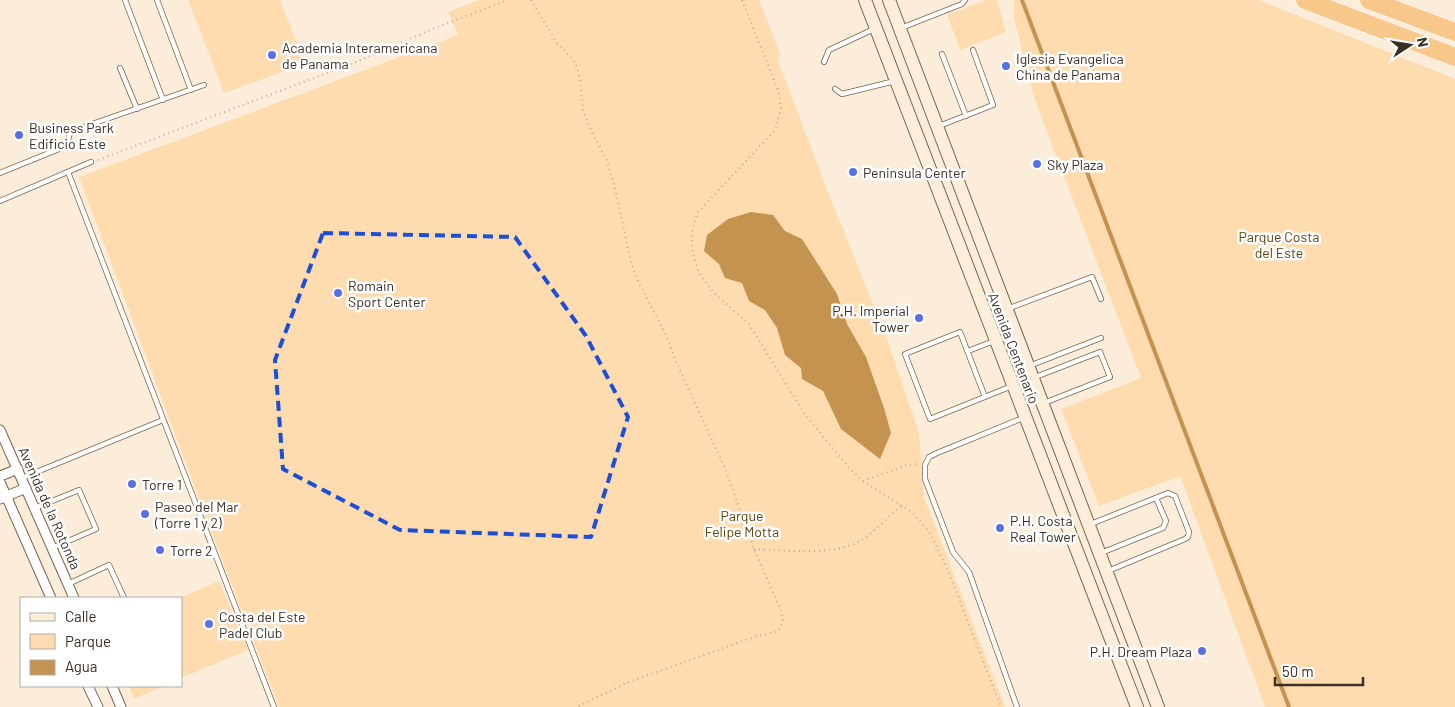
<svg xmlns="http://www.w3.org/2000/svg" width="1455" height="707" font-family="Barlow,sans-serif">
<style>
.green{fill:#fedcaf}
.water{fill:#c3934f}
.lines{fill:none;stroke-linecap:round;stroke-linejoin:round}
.stream{stroke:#c3934f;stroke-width:4}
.lane-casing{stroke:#7a654a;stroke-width:6}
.street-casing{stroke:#7a654a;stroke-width:11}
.secondary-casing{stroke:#7a654a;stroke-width:14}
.highway-casing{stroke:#fff;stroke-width:19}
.path{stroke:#b9ab9c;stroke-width:2;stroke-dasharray:1 4;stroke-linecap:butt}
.lane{stroke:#fff;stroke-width:4.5}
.street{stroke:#fff;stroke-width:9}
.secondary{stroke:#fdeedc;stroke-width:12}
.highway{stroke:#f7c889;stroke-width:18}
.marked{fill:none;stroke:#1d4ed8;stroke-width:4;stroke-dasharray:10 6;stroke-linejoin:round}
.poi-dot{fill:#5870e6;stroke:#fff;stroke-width:2}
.labels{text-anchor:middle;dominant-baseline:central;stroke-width:5;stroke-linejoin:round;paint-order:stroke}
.poi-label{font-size:14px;fill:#392f24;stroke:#fff;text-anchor:start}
.park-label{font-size:14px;fill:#63420c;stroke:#fff}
.street-label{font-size:14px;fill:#392f24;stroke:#fff}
</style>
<rect width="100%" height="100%" fill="#fceddb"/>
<g class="green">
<polygon points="188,0 280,0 305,64 224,93"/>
<polygon points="479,0 759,0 781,56 777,58 839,221 840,221 891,350 919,433 924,497 1005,707 279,707 219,552 79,177 458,35 448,12"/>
<polygon points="985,0 997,0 1006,32 960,50 947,15"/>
<polygon points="1014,0 1259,0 1455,79 1455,707 1265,707 1180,476 1099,506 1061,409 1141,378 1034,98 1014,18"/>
<polygon points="219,581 248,650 181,678 181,598 179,598"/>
<polygon points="129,686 164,686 134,699"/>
</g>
<polygon class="water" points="751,212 773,215 785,231 802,239 837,294 847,324 866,357 884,408 891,433 880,459 841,429 823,391 802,379 801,368 785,355 777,328 765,310 749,301 742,283 725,278 719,264 704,251 707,235 728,219"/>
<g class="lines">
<polyline class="stream" points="1022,0 1289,707"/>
<defs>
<g id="lane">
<polyline points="125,0 163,100"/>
<polyline points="157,0 191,90"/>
<polyline points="901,28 962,4 965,0"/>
<polyline points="942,54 966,116"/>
<polyline points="824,62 829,50 874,29"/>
<polyline points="120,68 137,109"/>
<polyline points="835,89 842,94 895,81"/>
<polyline points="939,126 993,105 973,50"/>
<polyline points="68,172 274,707"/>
<polyline points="0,173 59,149 68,140 70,133 75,130 204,85"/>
<polyline points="0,201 91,162"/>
<polyline points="1007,309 1092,277 1101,299"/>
<polyline points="968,351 994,341"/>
<polyline points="1029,366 1101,338"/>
<polyline points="1033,378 1100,352 1110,377 1044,403"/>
<polyline points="985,397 960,332 905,354 930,419 1012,386"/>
<polyline points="22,478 163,420"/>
<polyline points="35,508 79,490 96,529 52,548"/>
<polyline points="1091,524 1168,493 1175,496 1189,532 1188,537 1185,539 1108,571"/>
<polyline points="1101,553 1163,528 1166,521 1156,498"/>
<polyline points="68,584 109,565 124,598"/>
<polyline points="1017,707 969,572 953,552 925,479 925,465 929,457 937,453 1023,418"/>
</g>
<g id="street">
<polyline points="0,430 74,598"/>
<polyline points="0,476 18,469"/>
<polyline points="0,482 51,598"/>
<polyline points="0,499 26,488"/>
<polyline points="88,686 98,707"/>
<polyline points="112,686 121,707"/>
</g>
<g id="secondary">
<polyline points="865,0 1137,707"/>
<polyline points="889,0 1158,707"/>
</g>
<g id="highway">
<polyline points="1305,0 1455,57"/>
<polyline points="1369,0 1455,32"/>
</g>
</defs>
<use href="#lane" class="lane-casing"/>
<use href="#street" class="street-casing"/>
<use href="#secondary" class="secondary-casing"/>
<use href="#highway" class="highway-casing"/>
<g class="path">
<polyline points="531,0 557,43 575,62 580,78 583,110 589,126 607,161 615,188 631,262 636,277 668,339 676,362 725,468 754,549 782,613 783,621 780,629 775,632 757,636 626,683 577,707"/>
<polyline points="742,0 778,90 781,108 776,129 698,212 692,230 692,250 699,273 713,292 749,324 804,413 847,466 863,481 913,513 930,533 949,573 1001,707"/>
<polyline points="98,160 356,62 435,28 508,0"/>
<polyline points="863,481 907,465 918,464"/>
<path d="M 754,549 C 785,550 838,557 863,539 C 877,529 889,516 901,506"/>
</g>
<use href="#lane" class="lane"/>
<use href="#street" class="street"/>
<use href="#secondary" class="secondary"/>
<use href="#highway" class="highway"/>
</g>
<path class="marked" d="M 323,233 L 515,237 L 586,336 L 628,417 L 591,537 L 400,530 L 283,469 L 275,360 Z"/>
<g class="poi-dot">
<circle cx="272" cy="55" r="5"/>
<circle cx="1006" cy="66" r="5"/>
<circle cx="19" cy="135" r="5"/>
<circle cx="1037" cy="164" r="5"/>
<circle cx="853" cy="172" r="5"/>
<circle cx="338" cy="293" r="5"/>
<circle cx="919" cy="318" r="5"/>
<circle cx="132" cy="484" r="5"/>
<circle cx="145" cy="514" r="5"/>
<circle cx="1000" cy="528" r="5"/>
<circle cx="160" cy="550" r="5"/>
<circle cx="209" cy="624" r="5"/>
<circle cx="1202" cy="651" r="5"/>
</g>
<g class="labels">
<g class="poi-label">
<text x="282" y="47">Academia Interamericana<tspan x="282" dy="16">de Panama</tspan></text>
<text x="1016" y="58">Iglesia Evangelica<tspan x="1016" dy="16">China de Panama</tspan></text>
<text x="29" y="127">Business Park<tspan x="29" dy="16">Edificio Este</tspan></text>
<text x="1047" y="164">Sky Plaza</text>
<text x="863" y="172">Peninsula Center</text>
<text x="348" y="285">Romain<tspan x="348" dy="16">Sport Center</tspan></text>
<text x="909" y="310" text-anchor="end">P.H. Imperial<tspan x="909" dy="16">Tower</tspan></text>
<text x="142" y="484">Torre 1</text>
<text x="155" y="506">Paseo del Mar<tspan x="155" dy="16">(Torre 1 y 2)</tspan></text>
<text x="1010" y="520">P.H. Costa<tspan x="1010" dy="16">Real Tower</tspan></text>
<text x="170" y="550">Torre 2</text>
<text x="219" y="616">Costa del Este<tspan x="219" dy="16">Padel Club</tspan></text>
<text x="1192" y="651" text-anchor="end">P.H. Dream Plaza</text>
</g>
<g class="park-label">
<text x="1279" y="236">Parque Costa<tspan x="1279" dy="16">del Este</tspan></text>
<text x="742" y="515">Parque<tspan x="742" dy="16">Felipe Motta</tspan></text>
</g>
<g class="street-label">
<text transform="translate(1014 348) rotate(69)">Avenida Centenario</text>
<text transform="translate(50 508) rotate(66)">Avenida de la Rotonda</text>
</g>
</g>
<rect x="20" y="597" width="162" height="90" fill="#ffffff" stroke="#b0aca7"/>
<rect x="30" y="613" width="25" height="8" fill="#fdeedc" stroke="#b0aca7"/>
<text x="65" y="622" font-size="15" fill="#392f24">Calle</text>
<rect x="30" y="634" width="25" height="15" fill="#fedcaf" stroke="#b0aca7"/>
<text x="65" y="647" font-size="15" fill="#392f24">Parque</text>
<rect x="30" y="660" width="25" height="15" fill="#c3934f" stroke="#b0aca7"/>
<text x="65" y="672" font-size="15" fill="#392f24">Agua</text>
<g transform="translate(1410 45) rotate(78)" stroke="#ffffff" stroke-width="4" paint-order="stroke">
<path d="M0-4L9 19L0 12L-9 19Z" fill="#392f24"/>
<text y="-8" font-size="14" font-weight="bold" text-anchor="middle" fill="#392f24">N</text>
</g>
<path d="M1275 677v8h88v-8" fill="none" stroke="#392f24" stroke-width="2.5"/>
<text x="1282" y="677" font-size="15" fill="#392f24" stroke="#ffffff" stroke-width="4" paint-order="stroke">50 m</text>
</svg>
